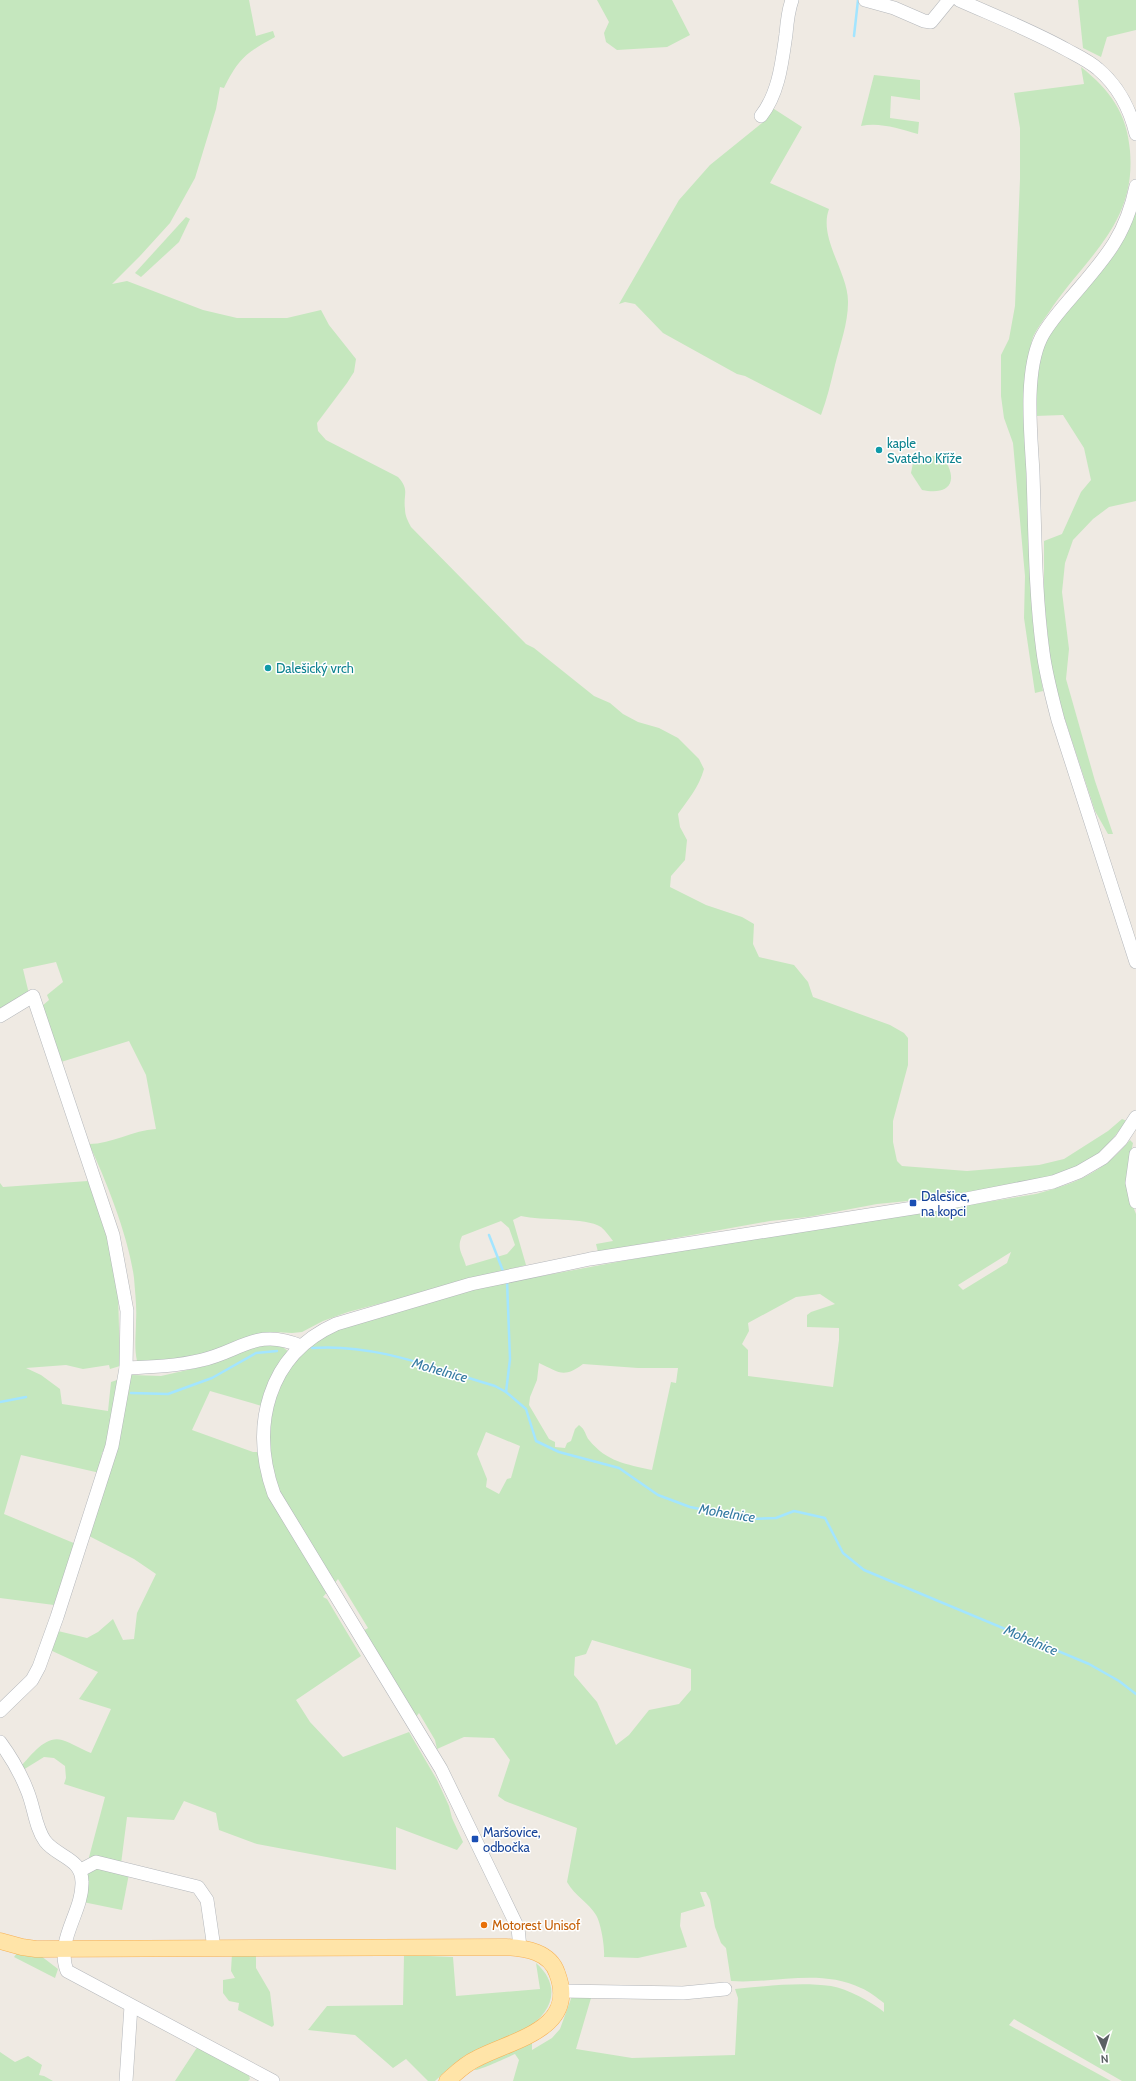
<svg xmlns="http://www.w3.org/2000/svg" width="1136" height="2081" font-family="Cabin,sans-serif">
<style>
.green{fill:#c5e7be;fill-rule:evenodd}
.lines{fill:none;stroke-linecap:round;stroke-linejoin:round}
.stream{stroke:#a3e5ff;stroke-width:2.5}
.minor-casing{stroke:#b4b7bb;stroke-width:14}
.major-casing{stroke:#f7b054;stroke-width:17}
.minor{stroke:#fff;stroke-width:13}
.major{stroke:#ffe4a8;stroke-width:16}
.culture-dot{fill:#0f9aa8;stroke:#fff;stroke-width:1.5}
.transit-dot{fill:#1a4fb4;stroke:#fff;stroke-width:1.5}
.food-dot{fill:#e8710a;stroke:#fff;stroke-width:1.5}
.labels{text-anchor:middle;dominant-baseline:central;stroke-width:3;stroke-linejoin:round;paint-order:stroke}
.culture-label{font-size:13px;fill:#0d838f;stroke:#fff;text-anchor:start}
.transit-label{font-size:13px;fill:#164399;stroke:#fff;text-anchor:start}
.food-label{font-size:13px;fill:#c56008;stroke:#fff;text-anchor:start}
.water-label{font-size:14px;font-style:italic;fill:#377ca3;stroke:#fff}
</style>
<rect width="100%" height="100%" fill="#efeae3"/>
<g class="green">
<path d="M 0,0 L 249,0 L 256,36 L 273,31 L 275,37 C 246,53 239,58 224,88 L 220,87 L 216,109 L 195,178 L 170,223 L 140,256 L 112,284 L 127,281 L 203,310 L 237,318 L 287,318 L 321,310 L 329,325 L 356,359 L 354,372 L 347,383 L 317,423 L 318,431 L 326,440 L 398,477 C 410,490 403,494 405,509 C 405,516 408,521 411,527 L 526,644 L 534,648 L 594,696 L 610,703 L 623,714 L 638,722 L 659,728 L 678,738 L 699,759 L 704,769 C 699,787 688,800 678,814 L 680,827 L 687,840 L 685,860 L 671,876 L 670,887 L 706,905 L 742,917 L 754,924 L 753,944 L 759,957 L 794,965 L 808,982 L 813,997 L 890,1025 L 904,1033 L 908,1038 L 908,1065 L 893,1121 L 893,1142 L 897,1161 L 902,1166 L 967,1171 L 1039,1165 L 1064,1159 L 1108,1131 L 1122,1119 L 1127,1121 L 1101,1153 L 1056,1178 L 970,1195 L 877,1204 L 808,1217 L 770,1221 L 598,1252 L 596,1244 L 613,1241 C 609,1236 606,1231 601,1227 C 585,1217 542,1221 521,1216 L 513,1220 L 526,1265 L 348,1312 L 323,1321 L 302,1332 L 292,1333 L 275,1332 L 255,1336 L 209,1353 L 160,1364 L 137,1361 C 134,1347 136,1335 136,1321 C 137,1307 135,1292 134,1278 C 129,1238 106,1180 89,1144 C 112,1144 133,1130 156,1129 L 146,1075 L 129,1041 L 61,1062 L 42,1006 L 49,1000 L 47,995 L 63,982 L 56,962 L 23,969 L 29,994 L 0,1011 ZM 501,1221 L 509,1228 L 515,1245 L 507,1254 L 466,1266 C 463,1254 456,1249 462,1236 Z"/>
<polygon points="597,0 672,0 690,35 667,47 617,50 606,42 604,33 609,22"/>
<polygon points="1078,0 1136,0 1136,30 1107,37 1101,57 1083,48"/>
<path d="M 1081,67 C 1110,90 1127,113 1130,151 C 1136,221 1090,254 1053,306 C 1047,316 1038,326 1033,337 C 1031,343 1030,351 1028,357 L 1032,597 L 1035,640 L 1043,691 L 1035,693 L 1024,618 L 1025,576 L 1013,443 L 1004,418 L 1001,396 L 1001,355 L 1009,339 L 1015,306 L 1020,179 L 1020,128 L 1014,93 L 1084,84 Z"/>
<path d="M 874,75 L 920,80 L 920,100 L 891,96 L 890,118 L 919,122 L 918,134 C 899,129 880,122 861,126 Z"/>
<path d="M 771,107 L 802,127 L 770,183 L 829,209 C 818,239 849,273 848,303 C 848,323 840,345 835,365 C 831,382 827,399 821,415 L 745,376 L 737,374 L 663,333 L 635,304 L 625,302 L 619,304 L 679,200 L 710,165 L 762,123 Z"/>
<polygon points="1136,211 1136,501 1109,507 1093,519 1073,540 1065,563 1062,592 1069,649 1066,679 1095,781 1113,834 1108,834 1095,811 1058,698 1051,667 1044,601 1044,541 1062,534 1081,492 1091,480 1084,448 1063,415 1035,416 1037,366 1049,333 1118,250"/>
<polygon points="186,217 190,219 179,242 141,277 135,273"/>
<path d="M 934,456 L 942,456 C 959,479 952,496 922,490 L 911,473 L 913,463 L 921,458 Z"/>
<path d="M 1130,1140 L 1133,1143 C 1128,1165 1127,1193 1136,1214 L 1136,2081 L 1122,2081 L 1014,2019 L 1009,2025 L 1111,2081 L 513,2081 L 519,2060 L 515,2054 C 508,2057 479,2071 474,2070 L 492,2059 L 532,2043 L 532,2050 L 552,2038 L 560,2029 L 572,1996 L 590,1995 L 591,1998 L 576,2049 L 632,2058 L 735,2055 L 738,1998 L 735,1989 C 766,1986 800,1982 831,1986 C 848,1989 870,2001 884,2012 L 884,2003 C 877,1998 869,1991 861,1988 C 819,1968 775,1984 731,1981 L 726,1948 L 721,1943 L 715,1927 L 710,1900 L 706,1892 L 700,1892 L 705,1906 L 681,1913 L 680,1926 L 687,1947 L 638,1958 L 604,1957 C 605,1948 601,1923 596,1915 C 589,1903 575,1896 567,1882 L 577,1828 L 505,1801 L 498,1796 L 510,1760 L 494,1738 L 464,1737 L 437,1749 L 435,1740 L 419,1713 L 416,1717 L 363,1631 L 368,1628 L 338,1579 L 323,1597 L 327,1599 L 361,1656 L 296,1700 L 310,1722 L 343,1757 L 409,1732 L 437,1780 L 449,1806 L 452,1818 L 463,1842 L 457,1850 L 396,1827 L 396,1870 L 257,1844 L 219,1830 L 216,1813 L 184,1801 L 174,1820 L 127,1817 L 121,1864 L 88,1861 L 105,1797 L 64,1784 L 66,1778 L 65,1766 L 54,1758 L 44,1757 L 23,1770 L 21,1766 C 31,1756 45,1735 62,1740 C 72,1743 81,1749 91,1753 L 111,1709 L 79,1699 L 98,1672 L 50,1650 L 58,1631 L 87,1638 L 98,1632 L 113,1619 L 123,1640 L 134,1639 L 137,1613 L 156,1574 L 134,1559 L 89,1536 L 116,1453 L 102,1452 L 100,1473 L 21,1455 L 4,1514 L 76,1544 L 54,1605 L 0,1598 L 0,1183 L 3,1187 L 88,1181 L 106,1230 L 118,1292 L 120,1366 L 110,1369 L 109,1365 L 83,1369 L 66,1365 L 26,1368 L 41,1375 L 60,1389 L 62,1404 L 108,1411 L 111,1382 L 132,1375 L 161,1376 L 205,1366 L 249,1346 L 274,1344 L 284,1348 L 297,1359 L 316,1339 L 344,1327 L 488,1286 L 644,1257 L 1036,1194 C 1075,1184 1104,1172 1130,1140 ZM 1011,1252 L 1007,1263 L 963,1290 L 958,1285 ZM 820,1294 L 835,1304 L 811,1312 L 807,1315 L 807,1327 L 839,1328 L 839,1340 L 833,1387 L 748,1376 L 748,1350 L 742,1344 L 749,1331 L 748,1323 L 796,1297 ZM 539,1363 C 559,1372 563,1379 583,1364 L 638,1368 L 678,1368 L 676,1383 L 671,1382 L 652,1470 C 626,1464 607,1462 589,1440 C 585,1435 586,1430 579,1425 L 575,1429 L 571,1441 L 567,1443 L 565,1448 L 555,1447 L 555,1442 L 549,1439 L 529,1405 L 530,1397 L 537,1380 ZM 210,1391 L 272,1409 L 268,1452 L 253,1452 L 192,1430 ZM 486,1432 L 520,1446 L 511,1478 L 507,1479 L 499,1494 L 486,1487 L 487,1479 L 477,1454 ZM 592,1640 L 691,1669 L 691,1690 L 679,1704 L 649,1710 L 629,1735 L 616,1745 L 597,1702 L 574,1675 L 575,1657 L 586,1654 Z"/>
<polygon points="92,1867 129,1874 122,1910 83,1902 86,1873"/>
<polygon points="17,1953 41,1956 58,1969 55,1978 14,1957"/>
<polygon points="232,1953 256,1955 256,1968 270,1992 274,2025 272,2027 238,2010 239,2003 229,2001 223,1993 223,1980 235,1978 231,1971"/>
<path d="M 404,1955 L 453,1957 L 456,1996 L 540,1989 L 536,1963 C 562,1986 553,2013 525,2029 C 505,2040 483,2045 463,2057 C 453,2064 444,2073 435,2081 L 428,2081 L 406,2059 L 393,2068 L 355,2035 L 308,2030 L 327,2006 L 403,2005 Z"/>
<polygon points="198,2046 248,2072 250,2079 248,2081 175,2081"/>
<polygon points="0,2052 15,2062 28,2056 42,2065 39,2075 44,2076 53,2081 0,2081"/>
</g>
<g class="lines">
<g class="stream">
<polyline points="854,36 858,0"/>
<polyline points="489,1235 503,1271"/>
<path d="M 312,1348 C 375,1343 436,1369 495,1386 L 506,1392 L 526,1409 L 536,1441 L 559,1452 L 619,1468 L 658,1495 L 690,1507 L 750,1519 L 776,1518 L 794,1511 L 825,1518 L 843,1553 L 864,1570 L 1089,1664 L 1119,1681 L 1136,1694"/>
<polyline points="506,1392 510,1359 507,1281"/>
<polyline points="131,1393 168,1394 212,1378 256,1353 277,1351"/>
<polyline points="0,1402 26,1397"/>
</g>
<defs>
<g id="minor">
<polyline points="865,0 894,8 924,21 931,22 949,0"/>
<path d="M 959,0 C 995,16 1033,31 1067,50 C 1078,56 1089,61 1098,69 C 1118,86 1130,109 1136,134"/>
<path d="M 761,116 C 779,93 782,62 786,34 C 787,22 788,11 792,0"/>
<path d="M 1136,186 C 1125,239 1103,260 1070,299 C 1059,312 1048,324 1041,338 C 1024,373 1031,435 1033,473 C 1035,533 1035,593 1043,652 C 1046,675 1052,697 1058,720 L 1136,962"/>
<polyline points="0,1016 33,996 113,1235 127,1311 126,1368 112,1446 57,1617 39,1667 32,1680 0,1711"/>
<polyline points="1136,1154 1132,1183 1136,1202"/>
<path d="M 126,1368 C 152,1367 177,1366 202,1360 C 241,1351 257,1327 301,1346"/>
<path d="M 0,1742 C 11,1757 20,1772 27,1790 C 34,1806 35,1827 45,1841 C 57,1857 82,1858 82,1882 C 83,1912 55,1940 67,1971 L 273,2081"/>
<polyline points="81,1870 96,1862 198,1887 207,1900 214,1948"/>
<path d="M 520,1948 L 518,1928 L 441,1769 L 274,1494 C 250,1427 267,1355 336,1324 L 471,1284 L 590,1259 L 951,1202 L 1053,1182 L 1079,1172 L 1103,1158 L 1121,1140 L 1136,1117"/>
<polyline points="561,1991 683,1993 725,1989"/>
<polyline points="126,2081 131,2006"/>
</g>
<path id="major" d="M 0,1941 L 22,1947 L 36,1949 L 506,1947 C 526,1948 550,1952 557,1973 C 579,2030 511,2040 476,2059 C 465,2064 456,2073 447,2081"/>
</defs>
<use href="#minor" class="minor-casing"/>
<use href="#major" class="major-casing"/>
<use href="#minor" class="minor"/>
<use href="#major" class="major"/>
</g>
<g class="culture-dot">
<circle cx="879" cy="450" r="4"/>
<circle cx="268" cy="668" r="4"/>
</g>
<g class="transit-dot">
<rect x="909" y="1199" width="8" height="8" rx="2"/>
<rect x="471" y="1835" width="8" height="8" rx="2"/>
</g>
<circle class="food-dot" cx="484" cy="1925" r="4"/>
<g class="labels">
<g class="culture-label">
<text x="887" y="443">kaple<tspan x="887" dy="15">Svatého Kříže</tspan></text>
<text x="276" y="668">Dalešický vrch</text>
</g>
<g class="transit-label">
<text x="921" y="1196">Dalešice,<tspan x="921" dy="15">na kopci</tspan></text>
<text x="483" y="1832">Maršovice,<tspan x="483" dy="15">odbočka</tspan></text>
</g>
<g class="food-label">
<text x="492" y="1925">Motorest Unisof</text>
</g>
<g class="water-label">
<text transform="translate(440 1370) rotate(16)">Mohelnice</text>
<text transform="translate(727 1513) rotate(9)">Mohelnice</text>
<text transform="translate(1031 1640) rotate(23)">Mohelnice</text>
</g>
</g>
<g transform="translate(1104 2049) rotate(176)" stroke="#ffffff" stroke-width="3" paint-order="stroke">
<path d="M0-3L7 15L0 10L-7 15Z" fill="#5b6164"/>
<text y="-6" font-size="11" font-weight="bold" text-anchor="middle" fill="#5b6164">N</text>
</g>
</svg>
